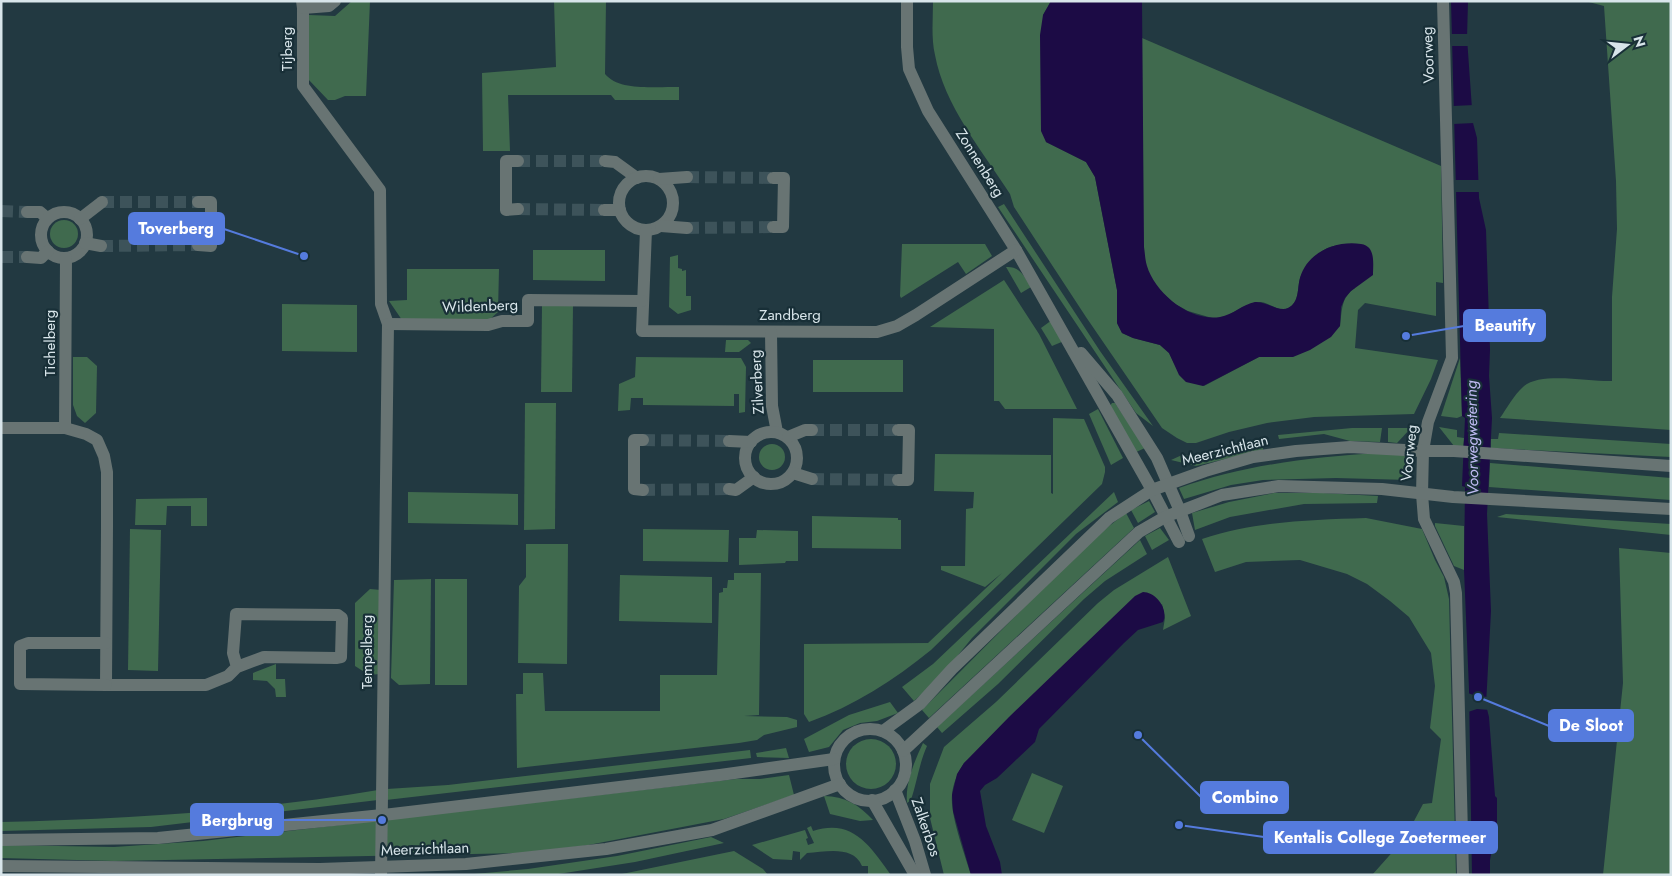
<svg xmlns="http://www.w3.org/2000/svg" width="1672" height="876" font-family="Jost,sans-serif">
<style>
.green{fill:#406a4e}
.water{fill:#1c0b45}
.pier{fill:#223941}
.lines{fill:none;stroke-linecap:round;stroke-linejoin:round}
.minor-tunnel{stroke:#3d535a;stroke-width:12;stroke-dasharray:12 6;stroke-linecap:butt}
.minor{stroke:#687473;stroke-width:12}
.labels{text-anchor:middle;dominant-baseline:central;stroke-width:4.5;stroke-linejoin:round;paint-order:stroke}
.street-label{font-size:15px;fill:#d8e5ea;stroke:#182f37}
.water-label{font-size:16px;font-style:italic;fill:#bdb9f0;stroke:#182f37}
.leader{fill:none;stroke:#557bdd;stroke-width:2}
.callout-dot{fill:#557bdd;stroke:#182f37;stroke-width:2}
.callout{fill:#557bdd;stroke:#557bdd;stroke-width:2}
.callout-label{font-size:16px;text-anchor:middle;font-weight:bold;fill:#fff}
</style>
<rect width="100%" height="100%" fill="#223941"/>
<g class="green">
<polygon points="352,1 370,1 366,96 345,96 335,100 328,100 308,79 309,15 335,16"/>
<path d="M 554,1 L 606,1 L 605,74 C 620,92 657,86 679,87 L 679,100 L 615,100 L 611,95 L 508,95 L 510,151 L 483,151 L 482,73 L 556,67 Z"/>
<path d="M 933,1 L 1051,1 L 1043,15 L 1046,142 L 1086,162 L 1095,177 L 1117,290 L 1117,323 L 1122,333 L 1133,338 L 1160,345 L 1169,353 L 1174,363 L 1204,386 L 1259,357 L 1273,356 L 1340,326 C 1342,311 1341,297 1355,288 L 1351,244 C 1328,245 1322,248 1309,266 C 1306,270 1301,274 1300,278 C 1297,288 1300,304 1286,309 C 1278,311 1269,303 1261,302 C 1249,301 1230,315 1219,320 L 1188,311 L 1175,304 L 1143,276 L 1142,38 L 1441,166 L 1443,283 L 1436,282 L 1436,316 L 1365,303 L 1358,310 L 1355,348 L 1438,360 L 1431,379 L 1414,414 L 1314,417 L 1267,423 L 1229,432 L 1196,443 L 1187,443 L 1177,438 L 1162,428 L 1086,317 L 1014,207 L 1010,194 C 983,152 944,105 935,55 C 931,38 933,19 933,1 Z"/>
<path d="M 1585,1 L 1671,1 L 1671,430 L 1500,418 C 1507,408 1514,395 1523,387 C 1539,371 1591,382 1612,381 L 1612,297 L 1617,229 L 1616,181 L 1604,6 Z"/>
<polygon points="1004,204 1100,351 1153,426 1136,413 998,207"/>
<circle cx="64" cy="234" r="14"/>
<polygon points="902,244 985,244 992,256 966,274 958,262 901,298 900,296"/>
<polygon points="533,250 605,250 605,281 533,280"/>
<polygon points="678,255 678,268 682,269 682,271 686,270 686,296 691,296 691,310 678,314 669,307 670,257"/>
<path d="M 1006,267 C 1020,266 1024,276 1031,287 L 1021,293 Z"/>
<polygon points="407,269 499,269 498,312 488,321 402,320 389,301 407,300"/>
<polygon points="1004,280 1039,334 1077,409 1005,409 999,401 994,401 994,329 930,327"/>
<polygon points="282,304 357,305 357,352 282,351"/>
<polygon points="542,305 573,305 572,392 541,392"/>
<polygon points="1052,320 1064,341 1052,346 1041,328"/>
<polygon points="726,340 748,340 751,343 739,352 725,352"/>
<polygon points="73,357 87,357 97,366 96,413 85,423 77,416 73,405"/>
<polygon points="636,357 741,358 746,367 745,412 739,413 739,394 734,394 734,406 643,405 643,398 631,398 630,410 618,411 619,384 635,377"/>
<polygon points="1460,358 1462,416 1457,418 1441,416"/>
<rect x="813" y="360" width="90" height="32"/>
<polygon points="525,403 556,403 555,529 524,530"/>
<polygon points="1112,403 1115,403 1145,448 1134,453 1110,406"/>
<polygon points="1098,409 1123,458 1111,465 1089,414"/>
<path d="M 1053,418 L 1084,419 L 1105,467 L 1105,472 L 1102,484 L 931,650 C 894,680 854,706 809,722 L 804,714 L 804,644 L 928,643 L 1002,573 L 985,587 L 941,570 L 941,566 L 965,566 L 966,509 L 973,508 L 974,492 L 934,491 L 935,454 L 1051,455 L 1051,493 L 1053,494 Z"/>
<polygon points="1439,427 1457,430 1457,437 1464,438 1463,447 1454,446"/>
<polygon points="1352,428 1382,428 1380,442 1350,441 1324,434 1279,439 1278,435"/>
<polygon points="1388,428 1411,428 1397,443 1388,442"/>
<polygon points="1499,433 1671,444 1671,457 1491,448 1490,439 1498,439"/>
<polygon points="1262,438 1263,450 1196,466 1171,460 1182,455 1196,456"/>
<circle cx="772" cy="457" r="13"/>
<path d="M 1380,453 L 1404,455 L 1409,457 L 1409,480 L 1336,478 L 1263,480 L 1231,485 L 1184,499 L 1179,488 C 1244,465 1311,457 1380,453 Z"/>
<polygon points="1490,463 1671,478 1671,500 1489,487"/>
<polygon points="408,492 518,494 518,525 408,523"/>
<polygon points="1114,492 1118,502 1076,534 972,638 941,676 914,701 902,687 933,664"/>
<polygon points="1274,493 1323,493 1378,496 1377,503 1304,504 1230,517 1195,530 1192,513 1229,502"/>
<polygon points="207,498 207,526 191,526 191,506 167,506 166,525 135,525 136,499"/>
<polygon points="1149,501 1155,512 1138,523 1131,510"/>
<polygon points="1126,513 1134,528 929,718 922,710 1091,540"/>
<polygon points="1506,514 1671,524 1671,535 1497,517"/>
<polygon points="812,516 898,518 898,520 901,520 901,549 812,548"/>
<path d="M 1366,518 L 1422,529 L 1435,560 L 1444,577 L 1449,599 L 1456,875 L 1372,875 L 1405,838 L 1423,804 L 1432,803 L 1441,739 L 1430,728 L 1435,686 L 1431,653 L 1409,617 L 1390,601 L 1367,584 L 1347,574 L 1300,560 L 1246,562 L 1215,572 L 1202,539 C 1256,521 1310,520 1366,518 Z"/>
<polygon points="1435,523 1464,526 1464,570 1454,566 1435,526"/>
<polygon points="1160,528 1169,540 1152,550 1145,536"/>
<polygon points="130,529 161,530 158,671 128,670"/>
<polygon points="643,529 729,530 728,562 643,561"/>
<polygon points="757,530 798,531 798,561 786,561 785,563 739,565 739,538 756,538"/>
<polygon points="1140,540 1147,554 1105,581 1084,599 998,684 942,733 937,727"/>
<polygon points="526,544 568,544 567,664 518,663 519,586 526,577"/>
<polygon points="1619,548 1671,553 1671,875 1603,875 1623,683"/>
<path d="M 1168,557 L 1191,616 L 1163,630 L 1165,618 L 1162,604 L 964,763 C 958,772 953,783 952,795 C 950,815 965,855 971,875 L 944,875 L 930,818 L 930,784 L 944,747 L 996,702 L 1098,603 L 1114,590 Z"/>
<polygon points="734,573 761,573 759,715 744,716 787,717 797,720 797,727 764,735 757,740 739,743 517,768 516,694 523,694 523,673 543,673 545,711 660,711 660,675 717,675 719,593 723,592 723,588 727,588 728,580 734,580"/>
<polygon points="620,575 712,577 712,623 619,621"/>
<polygon points="431,579 430,684 399,685 391,678 394,580"/>
<rect x="435" y="579" width="32" height="106"/>
<polygon points="370,589 381,590 380,674 369,675 355,666 355,603"/>
<polygon points="276,664 276,679 285,679 286,697 276,697 275,689 267,681 253,680 253,673"/>
<polygon points="890,702 898,713 877,721 860,723 843,730 829,747 809,752 804,739 849,715"/>
<circle cx="871" cy="764" r="25"/>
<path d="M 923,743 L 927,746 C 919,764 917,782 911,800 L 907,803 C 905,783 915,760 923,743 Z"/>
<polygon points="786,748 789,758 757,757 756,753"/>
<polygon points="750,750 751,758 386,800 387,789 448,785"/>
<polygon points="1032,773 1063,786 1044,833 1012,820"/>
<polygon points="789,775 794,795 724,819 583,846 521,853 114,861 1,858 1,845 114,847 203,841 736,779 760,779"/>
<path d="M 378,790 L 378,800 L 151,827 L 1,831 L 1,822 C 127,819 254,811 378,790 Z"/>
<path d="M 824,796 C 845,796 859,805 873,820 L 860,821 L 830,814 Z"/>
<path d="M 811,826 L 813,831 C 853,818 870,846 891,875 L 868,875 L 868,866 L 862,866 C 853,845 826,852 807,853 L 800,860 L 800,852 L 793,851 L 792,860 L 773,859 L 752,845 L 805,830 L 808,838 L 806,839 L 808,845 L 814,843 L 807,828 Z"/>
<polygon points="711,837 724,843 635,862 552,875 463,875 528,869 617,856"/>
<polygon points="734,851 763,869 768,875 617,875"/>
</g>
<g class="water">
<path d="M 1051,1 L 1142,1 L 1144,247 C 1145,253 1145,260 1147,266 C 1155,293 1190,322 1220,317 C 1233,315 1243,304 1255,302 C 1266,301 1278,312 1288,308 C 1300,302 1297,288 1300,278 C 1307,252 1337,240 1361,244 C 1376,246 1373,264 1373,275 L 1351,291 L 1345,298 L 1341,307 L 1340,326 L 1331,337 L 1310,350 L 1293,357 L 1259,357 L 1203,386 L 1186,382 L 1179,375 L 1169,353 L 1160,345 L 1133,338 L 1122,333 L 1117,323 L 1117,290 L 1095,177 L 1086,162 L 1046,142 L 1041,131 L 1040,35 L 1043,15 Z"/>
<polygon points="1451,1 1468,1 1467,38 1473,123 1477,138 1479,198 1486,230 1490,350 1489,376 1492,418 1487,514 1491,611 1486,705 1489,717 1495,796 1497,798 1497,823 1490,860 1490,875 1472,875 1469,689 1464,570 1465,487 1462,486 1465,418 1462,416"/>
<path d="M 1143,592 C 1156,592 1169,609 1163,622 L 1138,630 L 1124,643 L 1039,729 L 1035,742 L 997,778 L 985,785 L 980,791 L 986,826 L 1000,862 L 1002,875 L 971,875 L 953,811 L 952,795 L 957,774 L 964,763 L 1009,717 L 1135,596 Z"/>
</g>
<g class="pier">
<polygon points="1450,34 1469,34 1470,46 1451,46"/>
<polygon points="1474,105 1474,123 1453,124 1453,106"/>
<rect x="1455" y="180" width="24" height="12"/>
<polygon points="1468,693 1476,696 1489,697 1490,710 1477,709 1468,712"/>
<polygon points="1469,821 1473,824 1499,827 1498,833 1473,830 1469,833"/>
</g>
<g class="lines">
<g class="minor-tunnel">
<polyline points="518,161 605,161"/>
<polyline points="687,177 773,178"/>
<polyline points="102,202 198,202"/>
<polyline points="518,209 604,210"/>
<polyline points="1,211 27,212"/>
<polyline points="687,228 773,227"/>
<polyline points="101,246 198,245"/>
<polyline points="1,257 27,257"/>
<polyline points="812,430 898,430"/>
<polyline points="643,440 729,441"/>
<polyline points="812,479 898,480"/>
<polyline points="643,490 729,489"/>
</g>
<g class="minor">
<polyline points="302,1 303,8 303,86 380,190 381,304 388,324 381,875"/>
<polyline points="907,1 907,47 909,69 928,111 1016,250 1152,490 1179,542"/>
<polyline points="1443,1 1452,358 1428,422 1423,451 1422,494 1424,519 1454,582 1456,593 1463,875"/>
<polyline points="303,8 329,6 335,1"/>
<polyline points="605,161 615,162 637,178"/>
<circle cx="646" cy="203" r="27"/>
<polyline points="659,179 687,177"/>
<polyline points="198,202 211,202 211,246 198,245"/>
<polyline points="518,209 506,210 506,161 518,161"/>
<polyline points="604,210 620,210"/>
<polyline points="27,212 40,212 47,218"/>
<circle cx="64" cy="235" r="23"/>
<polyline points="80,219 102,202"/>
<polyline points="661,226 687,228"/>
<polyline points="773,227 783,227 784,178 773,178"/>
<polyline points="646,230 642,331 877,332 897,326 916,315 1016,250"/>
<polyline points="85,243 101,246"/>
<polyline points="27,257 41,258 48,251"/>
<polyline points="388,324 488,325 502,321 528,321 528,300 642,301"/>
<polyline points="771,332 772,406 777,432"/>
<polyline points="1081,353 1117,395 1157,458 1180,511 1189,536"/>
<polyline points="1,428 65,428 86,434 97,440 104,456 107,472 107,526 106,685 206,685 228,676 237,667 264,657 336,658 341,657 342,618 338,615 236,614 233,653 237,667"/>
<polyline points="65,428 66,258"/>
<circle cx="771" cy="458" r="26"/>
<polyline points="788,437 805,430 812,430"/>
<polyline points="729,441 751,442"/>
<polyline points="793,473 812,479"/>
<polyline points="898,480 908,480 909,430 898,430"/>
<polyline points="729,489 736,490 754,477"/>
<polyline points="643,490 634,489 634,440 643,440"/>
<polyline points="106,643 28,643 20,646 20,684 106,685"/>
<circle cx="870" cy="765" r="36"/>
<polyline points="883,731 920,704 952,669 1109,518 1152,490 1205,471 1253,457 1296,451 1350,447 1423,451 1454,451 1671,466"/>
<polyline points="903,751 1139,532 1165,517 1222,495 1279,486 1382,489 1453,497 1671,509"/>
<polyline points="895,790 915,841 925,875"/>
<polyline points="872,800 915,875"/>
<polyline points="1,840 158,838 392,814 720,775 834,759"/>
<polyline points="1,866 320,869 466,864 606,849 712,830 840,784"/>
</g>
</g>
<g class="labels">
<g class="street-label">
<text transform="translate(287 49) rotate(-90)">Tijberg</text>
<text transform="translate(1428 55) rotate(-92)">Voorweg</text>
<text transform="translate(980 163) rotate(58)">Zonnenberg</text>
<text transform="translate(480 306) rotate(-2)">Wildenberg</text>
<text x="790" y="315">Zandberg</text>
<text transform="translate(50 343) rotate(-90)">Tichelberg</text>
<text transform="translate(757 382) rotate(-93)">Zilverberg</text>
<text transform="translate(1225 450) rotate(-14)">Meerzichtlaan</text>
<text transform="translate(1409 453) rotate(-84)">Voorweg</text>
<text transform="translate(367 652) rotate(-90)">Tempelberg</text>
<text transform="translate(926 827) rotate(71)">Zalkerbos</text>
<text transform="translate(425 849) rotate(-2)">Meerzichtlaan</text>
</g>
<g class="water-label">
<text transform="translate(1472 438) rotate(-91)">Voorwegwetering</text>
</g>
</g>
<path class="leader" d="M304 256L224 229M1406 336L1464 326M1478 697L1549 726M1138 735L1201 797M382 820L283 820M1179 825L1264 837"/>
<g class="callout-dot">
<circle cx="304" cy="256" r="5"/>
<circle cx="1406" cy="336" r="5"/>
<circle cx="1478" cy="697" r="5"/>
<circle cx="1138" cy="735" r="5"/>
<circle cx="382" cy="820" r="5"/>
<circle cx="1179" cy="825" r="5"/>
</g>
<g class="callout">
<rect x="129" y="213" width="95" height="31" rx="5"/>
<rect x="1464" y="310" width="81" height="31" rx="5"/>
<rect x="1549" y="710" width="84" height="31" rx="5"/>
<rect x="1201" y="782" width="87" height="31" rx="5"/>
<rect x="191" y="804" width="92" height="31" rx="5"/>
<rect x="1264" y="822" width="233" height="31" rx="5"/>
</g>
<g class="callout-label">
<text x="176" y="234">Toverberg</text>
<text x="1505" y="331">Beautify</text>
<text x="1591" y="731">De Sloot</text>
<text x="1245" y="803">Combino</text>
<text x="237" y="826">Bergbrug</text>
<text x="1380" y="843">Kentalis College Zoetermeer</text>
</g>
<rect width="1672" height="876" fill="none" stroke="#d8e5ea" stroke-width="5"/>
<g transform="translate(1627 45) rotate(74)" stroke="#182f37" stroke-width="4" paint-order="stroke">
<path d="M0-4L9 19L0 12L-9 19Z" fill="#d8e5ea"/>
<text y="-8" font-size="14" font-weight="bold" text-anchor="middle" fill="#d8e5ea">N</text>
</g>
</svg>
